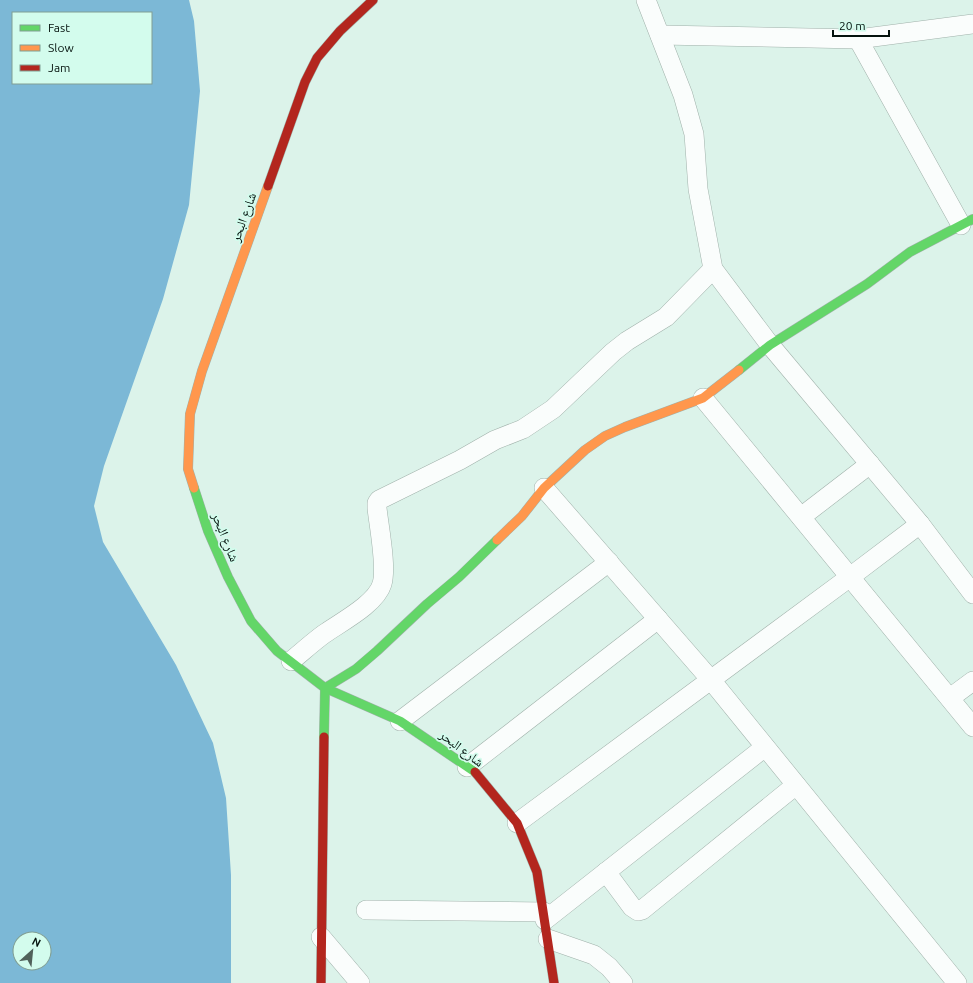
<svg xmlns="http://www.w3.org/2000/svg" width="973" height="983" font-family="Ubuntu,'Noto Naskh Arabic',sans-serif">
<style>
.water{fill:#7cb8d6;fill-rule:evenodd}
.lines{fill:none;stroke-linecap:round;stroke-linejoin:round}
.street-casing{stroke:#a0b1aa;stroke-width:20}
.fast-casing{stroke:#a0b1aa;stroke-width:10}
.slow-casing{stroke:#a0b1aa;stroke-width:10}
.jam-casing{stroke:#a0b1aa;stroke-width:10}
.street{stroke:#fafdfc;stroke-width:19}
.fast{stroke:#63d668;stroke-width:9}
.slow{stroke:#ff974d;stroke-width:9}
.jam{stroke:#b3261e;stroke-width:9}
.labels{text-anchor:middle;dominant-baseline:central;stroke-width:3.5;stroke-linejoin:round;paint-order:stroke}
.street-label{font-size:13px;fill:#04120d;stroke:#d3fced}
</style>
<rect width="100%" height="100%" fill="#dcf3ea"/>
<path class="water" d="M 0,0 L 189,0 L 194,21 L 200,91 L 189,205 L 163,299 L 104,466 L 94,506 L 103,542 L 176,665 L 213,743 L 226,798 L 231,875 L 231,983 L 0,983 ZM 13,13 L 151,13 L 151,83 L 13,83 ZM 20,939 L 44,939 L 44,963 L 20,963 Z"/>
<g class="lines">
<defs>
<g id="street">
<polyline points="646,0 683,95 694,134 698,189 713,269 770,345 920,524 973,594"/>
<polyline points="660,35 858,39 973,24"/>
<polyline points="858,39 961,225"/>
<polyline points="703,398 973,727"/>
<polyline points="544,488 711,680 957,983"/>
<polyline points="801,517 870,464"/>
<path d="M 291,661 C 302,652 313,642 324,634 C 341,622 376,604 382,584 C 387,567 379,527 377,508 L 377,503 L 379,500 L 460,460 L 495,440 L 523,429 L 553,409 L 613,352 L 627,341 L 666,317 L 713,269"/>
<polyline points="950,698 973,681"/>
<polyline points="400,721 609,562"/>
<polyline points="467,767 658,619"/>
<polyline points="517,823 850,577 920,524"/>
<polyline points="606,872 632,907 638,911 642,910 796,785"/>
<polyline points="366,910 544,912"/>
<polyline points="545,920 765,747"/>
<polyline points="321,937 360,983"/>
<polyline points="548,939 594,955 609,967 623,983"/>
</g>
<g id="fast">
<polyline points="739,370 770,345 867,284 910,252 973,219"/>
<polyline points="194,488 208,531 228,577 251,621 277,651 325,688 400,721 475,772"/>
<polyline points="324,737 325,688 356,669 377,651 427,604 459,577 497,540"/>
</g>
<g id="slow">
<polyline points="194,488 188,469 190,414 202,371 268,186"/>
<polyline points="497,540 522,516 544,488 585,450 605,436 625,427 703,398 739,370"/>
</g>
<g id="jam">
<polyline points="268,186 305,82 317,58 340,31 373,0"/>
<polyline points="475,772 517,823 537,872 554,983"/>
<polyline points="321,983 324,737"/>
</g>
</defs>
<use href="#street" class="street-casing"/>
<use href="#fast" class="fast-casing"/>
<use href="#slow" class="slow-casing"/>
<use href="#jam" class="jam-casing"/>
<use href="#street" class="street"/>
<use href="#fast" class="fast"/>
<use href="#slow" class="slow"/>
<use href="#jam" class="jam"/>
</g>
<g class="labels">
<g class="street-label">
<text transform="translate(243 217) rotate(-70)">شارع البحر</text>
<text transform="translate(226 537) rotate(68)">شارع البحر</text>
<text transform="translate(462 748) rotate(37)">شارع البحر</text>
</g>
</g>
<rect x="12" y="12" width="140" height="72" fill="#d3fced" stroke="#809e93"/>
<rect x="20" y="25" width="20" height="6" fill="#63d668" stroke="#809e93"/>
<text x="48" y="32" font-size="12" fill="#04120d">Fast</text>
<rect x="20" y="45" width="20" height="6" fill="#ff974d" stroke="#809e93"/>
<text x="48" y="52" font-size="12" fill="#04120d">Slow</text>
<rect x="20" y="65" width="20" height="6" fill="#b3261e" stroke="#809e93"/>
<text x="48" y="72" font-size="12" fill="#04120d">Jam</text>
<g transform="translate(32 951) rotate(27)"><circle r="19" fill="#d3fced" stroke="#809e93"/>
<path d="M0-3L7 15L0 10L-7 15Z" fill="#50615a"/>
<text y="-6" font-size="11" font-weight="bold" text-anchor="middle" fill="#04120d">N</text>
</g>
<path d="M833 30v6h56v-6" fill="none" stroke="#04120d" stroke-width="2"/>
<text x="839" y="30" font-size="12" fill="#04120d" stroke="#d3fced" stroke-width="3" paint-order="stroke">20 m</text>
</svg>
